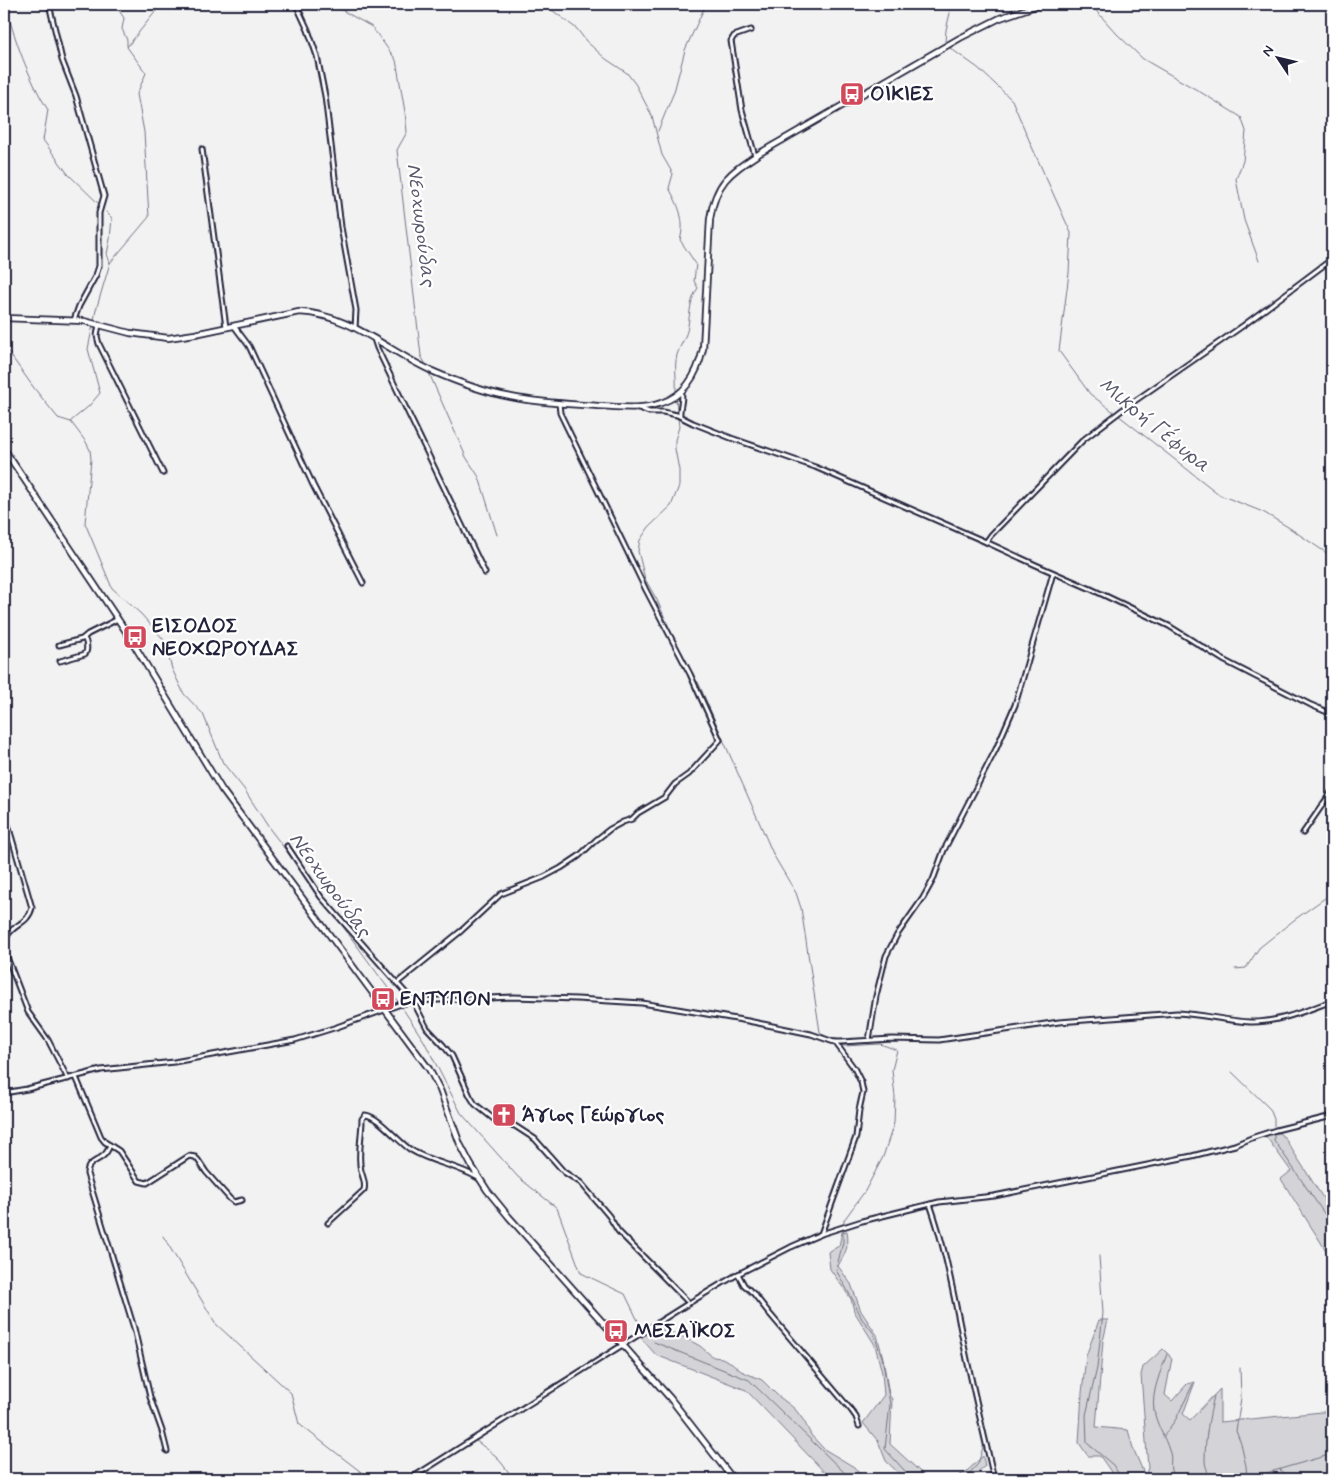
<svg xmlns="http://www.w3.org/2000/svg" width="1336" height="1483" font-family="Mynerve,sans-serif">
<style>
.green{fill:#d3d3d8;stroke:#7a7a8a}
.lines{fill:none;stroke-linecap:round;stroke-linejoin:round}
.stream{stroke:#727282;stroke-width:1}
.minor-casing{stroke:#22223b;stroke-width:7}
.tertiary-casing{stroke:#22223b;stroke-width:8}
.minor{stroke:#fff;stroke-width:3}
.tertiary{stroke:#fff;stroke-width:4.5}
.labels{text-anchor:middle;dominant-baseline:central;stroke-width:4.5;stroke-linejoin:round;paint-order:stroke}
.poi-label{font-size:20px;font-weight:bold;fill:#22223b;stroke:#fff;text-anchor:start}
.water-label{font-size:21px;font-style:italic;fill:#58586b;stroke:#fff}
</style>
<rect width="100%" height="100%" fill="#f2f2f3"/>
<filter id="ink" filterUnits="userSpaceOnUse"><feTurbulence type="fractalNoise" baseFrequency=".02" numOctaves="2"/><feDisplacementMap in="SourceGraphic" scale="10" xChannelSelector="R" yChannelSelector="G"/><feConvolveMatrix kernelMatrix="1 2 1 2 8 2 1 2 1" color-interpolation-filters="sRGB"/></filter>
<g filter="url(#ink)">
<g class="green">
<polygon points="1279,1133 1284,1137 1332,1212 1332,1260 1281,1179 1291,1171 1265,1135"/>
<path d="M 847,1231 C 850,1246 845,1253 838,1266 L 851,1284 L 861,1311 L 877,1335 L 883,1358 L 889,1395 L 892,1399 L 890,1444 L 928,1479 L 905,1479 L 886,1461 L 878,1441 L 863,1423 L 884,1395 L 882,1373 L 875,1345 L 854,1311 L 851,1299 L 830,1269 L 828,1252 L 839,1246 L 842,1232 Z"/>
<polygon points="1099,1320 1108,1320 1103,1341 1096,1427 1128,1430 1133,1448 1145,1476 1148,1468 1141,1375 1143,1367 1163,1349 1172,1358 1165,1395 1172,1401 1187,1384 1195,1382 1183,1414 1190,1420 1220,1389 1220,1422 1332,1411 1332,1479 1116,1479 1100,1456 1088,1456 1079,1443 1082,1393 1086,1356"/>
<polygon points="660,1326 664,1331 678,1334 700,1346 713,1357 722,1358 732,1363 741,1371 762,1380 777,1395 795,1409 804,1421 811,1435 824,1449 854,1467 864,1479 831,1479 746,1390 656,1355 641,1338"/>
<polygon points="983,1456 985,1466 969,1479 953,1479 966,1472"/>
</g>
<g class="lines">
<g class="stream">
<path d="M 5,4 C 15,40 28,78 48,110 L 43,140 L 68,174 L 101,206"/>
<polyline points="119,4 120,12 124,18 122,29 127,40 127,46"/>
<polyline points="331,4 372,27 396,60 405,112 407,132 397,150 421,356 425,363"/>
<path d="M 544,4 L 577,29 L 586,41 L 606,59 L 627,73 L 636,85 L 652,116 L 662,155 L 673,174 L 669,188 C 678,204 686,221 680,240 L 696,264 L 694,281 L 698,288 C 690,299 690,313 688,326 C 687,336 680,345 677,355 C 674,367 677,379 676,391"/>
<polyline points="1090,4 1117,34 1143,59 1197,90 1241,117 1246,131 1243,161 1236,179 1244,220 1259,261"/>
<polyline points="945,42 946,30 950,13 946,4"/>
<polyline points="950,48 978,68 1012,100 1032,147 1071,233 1069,273 1059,351 1090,394 1115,413"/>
<polyline points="658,131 674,92 685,50 706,4"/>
<polyline points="106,212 112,218 110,239 107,254 110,263"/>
<polyline points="4,346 34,388 58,418 71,422 86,442 90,450 91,459 85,523 112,588 141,614 164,640 172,669 184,694 203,714 223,763 244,789 269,828 307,878"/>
<polyline points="429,373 466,457 479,477 497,535"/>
<polyline points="676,399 679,427 675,440 675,449 679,470 679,486 671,506 649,527 640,540 638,551 645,579 657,600 678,648"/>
<polyline points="1118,415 1220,495 1263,512 1288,527 1328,554 1332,559"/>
<polyline points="71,421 89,406 100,393 88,349 96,310 110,263 149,217 144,132 137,94 146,73 127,47 160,6 160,4"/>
<polyline points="693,680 698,682 774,856 796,893 801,908 820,1032 829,1039"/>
<polyline points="330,909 399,1003"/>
<polyline points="1235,969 1246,968 1259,948 1294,920 1332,893"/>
<polyline points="401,1006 424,1041 461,1113 518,1177 557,1208 581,1273 625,1294 640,1325"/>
<polyline points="839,1045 845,1046 880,1044 897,1050 892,1070 895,1097 894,1123 883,1157 865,1191 844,1220 844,1225"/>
<polyline points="1232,1072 1270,1109 1274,1119 1274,1126"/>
<polyline points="1274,1135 1274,1140 1332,1225"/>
<polyline points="843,1229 843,1242 836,1270 854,1302 862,1319 873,1332 882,1357 890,1404 885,1449 904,1470 911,1479"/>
<polyline points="163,1236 216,1324 291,1393 299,1424 370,1479"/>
<polyline points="1099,1256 1103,1313 1097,1368 1086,1415 1087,1443 1113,1465 1122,1479"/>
<polyline points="654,1342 749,1380 851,1479"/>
<path d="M 1167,1354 C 1161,1371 1151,1392 1154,1410 C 1156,1424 1165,1437 1169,1450 C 1174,1462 1166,1465 1175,1479"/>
<polyline points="1240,1368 1241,1398 1236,1431 1241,1444 1246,1466 1247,1479"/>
<polyline points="1163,1437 1176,1419 1193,1384"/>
<polyline points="475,1440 496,1456 514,1479"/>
<polyline points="1280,1470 1290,1479"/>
<polyline points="964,1479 978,1464 984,1444 978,1418"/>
<path d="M 1207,1479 C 1209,1468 1205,1469 1205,1460 C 1205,1438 1209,1417 1214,1396"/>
<polyline points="1246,1479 1332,1454"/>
</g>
<defs>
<g id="minor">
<polyline points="49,4 62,60 76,96 104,196 99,213 99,266 96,275 79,306 74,320"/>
<polyline points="296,4 308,30 317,56 325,96 341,227 356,310 355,328"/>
<polyline points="751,30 734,36 731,41 742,110 755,156"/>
<polyline points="202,149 226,327"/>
<polyline points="99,324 97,336 99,344 163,473"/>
<polyline points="234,326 249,346 313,485 363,583"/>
<polyline points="374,339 377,348 485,573"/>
<polyline points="559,403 560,413 646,590 690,674 720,740 689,774 675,784 665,797 638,813 632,819 623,822 610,829 596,840 579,856 561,868 544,877 501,894 461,931 397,983 413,1001 427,1028 443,1045 452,1056 470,1096 475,1104 495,1120 506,1124 515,1126 535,1139 564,1172 581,1183 609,1216 618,1231 689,1303"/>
<polyline points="639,408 649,412 663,412 677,415 693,423 731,438 815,467 986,542 991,535 1083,440 1126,407 1244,325 1332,259"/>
<path d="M 680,416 C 679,407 684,399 681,391"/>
<polyline points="986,542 1036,565 1091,589 1169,626 1225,661 1311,705 1332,714"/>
<polyline points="59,645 82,639 88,634 118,619"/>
<path d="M 60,661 L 85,654 C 88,650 87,642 84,638"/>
<path d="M 4,811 L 32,908 C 27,929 2,923 5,952 L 28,1012 L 48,1040 L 68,1079"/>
<polyline points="1303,833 1332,791"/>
<polyline points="287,846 321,897 397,983"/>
<polyline points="869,1040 876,996 886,956 897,935 923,898 933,880 944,850 996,749 1015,705 1053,573"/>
<polyline points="76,1077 101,1137 105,1142 119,1151 139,1181 147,1183 189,1156 195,1157 198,1160 206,1172 230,1199 234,1202 242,1200"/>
<path d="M 4,1093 L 27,1089 L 101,1070 L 174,1062 L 295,1040 L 337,1027 L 401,1004 L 413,1001 L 514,997 L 577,999 L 642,1003 L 748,1021 L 811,1034 L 834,1042 L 841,1042 L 892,1039 L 939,1040 L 1059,1022 L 1177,1013 C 1202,1014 1226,1021 1250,1022 C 1278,1023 1307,1010 1332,1001"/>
<path d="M 110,1145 C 108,1150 107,1153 103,1156 C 96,1162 87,1162 87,1174 L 134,1328 L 150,1397 L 162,1431 L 167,1451"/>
<path d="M 930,1204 C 946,1249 954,1298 964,1345 C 973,1390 984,1434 994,1479"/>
<path d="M 328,1223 L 364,1190 C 366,1183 363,1178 361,1171 C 357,1155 362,1136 362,1119 L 365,1115 C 379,1116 398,1142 411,1150 C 432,1163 457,1165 478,1178"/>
<polyline points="821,1234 856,1137 859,1110 863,1092 861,1082 854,1068 835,1042"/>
<polyline points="738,1274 744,1285 754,1294 769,1313 851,1410 856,1417 859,1426"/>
<polyline points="410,1479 689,1303 738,1274 791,1247 821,1234 862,1221 939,1202 994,1196 1192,1156 1235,1145 1254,1137 1276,1130 1332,1116"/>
</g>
<g id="tertiary">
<path d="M 4,318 L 84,321 L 130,333 L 168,338 L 195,334 L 299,312 C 350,314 387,351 432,371 C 457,382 484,392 511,397 C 540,403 569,404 598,406 C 619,407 641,410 661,403 C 686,395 698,372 703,349 L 710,219 C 716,181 730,173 760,153 L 960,38 L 1000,18 L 1041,4"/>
<polyline points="4,449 127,633 222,790 429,1069 440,1090 460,1144 471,1165 487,1190 509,1217 670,1398 733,1479"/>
</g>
</defs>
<use href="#minor" class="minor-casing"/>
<use href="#tertiary" class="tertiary-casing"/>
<use href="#minor" class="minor"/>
<use href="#tertiary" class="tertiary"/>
</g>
</g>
<defs>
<symbol id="bus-square" viewBox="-11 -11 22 22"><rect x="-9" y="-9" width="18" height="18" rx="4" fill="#d1495b" stroke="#fff"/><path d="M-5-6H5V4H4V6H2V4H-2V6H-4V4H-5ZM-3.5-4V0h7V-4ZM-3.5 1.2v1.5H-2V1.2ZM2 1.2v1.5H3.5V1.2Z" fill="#fff"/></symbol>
<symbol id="church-square" viewBox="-11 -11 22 22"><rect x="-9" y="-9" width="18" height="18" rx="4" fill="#d1495b" stroke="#fff"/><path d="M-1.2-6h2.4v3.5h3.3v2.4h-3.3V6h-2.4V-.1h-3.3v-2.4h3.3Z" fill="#fff"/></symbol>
</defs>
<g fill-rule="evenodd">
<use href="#bus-square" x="838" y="80" width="28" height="28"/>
<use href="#bus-square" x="121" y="623" width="28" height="28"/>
<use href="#bus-square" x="369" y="985" width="28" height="28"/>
<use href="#church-square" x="490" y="1101" width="28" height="28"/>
<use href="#bus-square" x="602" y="1317" width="28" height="28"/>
</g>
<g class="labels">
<g class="poi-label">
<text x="870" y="94">ΟΙΚΙΕΣ</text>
<text x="152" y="626">ΕΙΣΟΔΟΣ<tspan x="152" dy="23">ΝΕΟΧΩΡΟΥΔΑΣ</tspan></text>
<text x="400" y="999">ΕΝΤΥΠΟΝ</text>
<text x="522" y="1115">Άγιος Γεώργιος</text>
<text x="634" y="1331">ΜΕΣΑΪΚΟΣ</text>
</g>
<g class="water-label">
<text transform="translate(421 225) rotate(83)">Νεοχωρούδας</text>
<text transform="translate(1154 425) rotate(39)">Μικρή Γέφυρα</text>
<text transform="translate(330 885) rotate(54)">Νεοχωρούδας</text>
</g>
</g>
<rect width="1336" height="1483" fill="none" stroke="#fff" stroke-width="20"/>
<rect x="10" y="10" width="1316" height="1463" fill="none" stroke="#22223b" stroke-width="2" filter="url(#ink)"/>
<g transform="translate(1278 58) rotate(305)" stroke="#ffffff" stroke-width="4" paint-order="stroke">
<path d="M0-4L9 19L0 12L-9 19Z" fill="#22223b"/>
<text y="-8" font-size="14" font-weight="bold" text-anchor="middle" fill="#22223b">N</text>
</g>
</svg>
